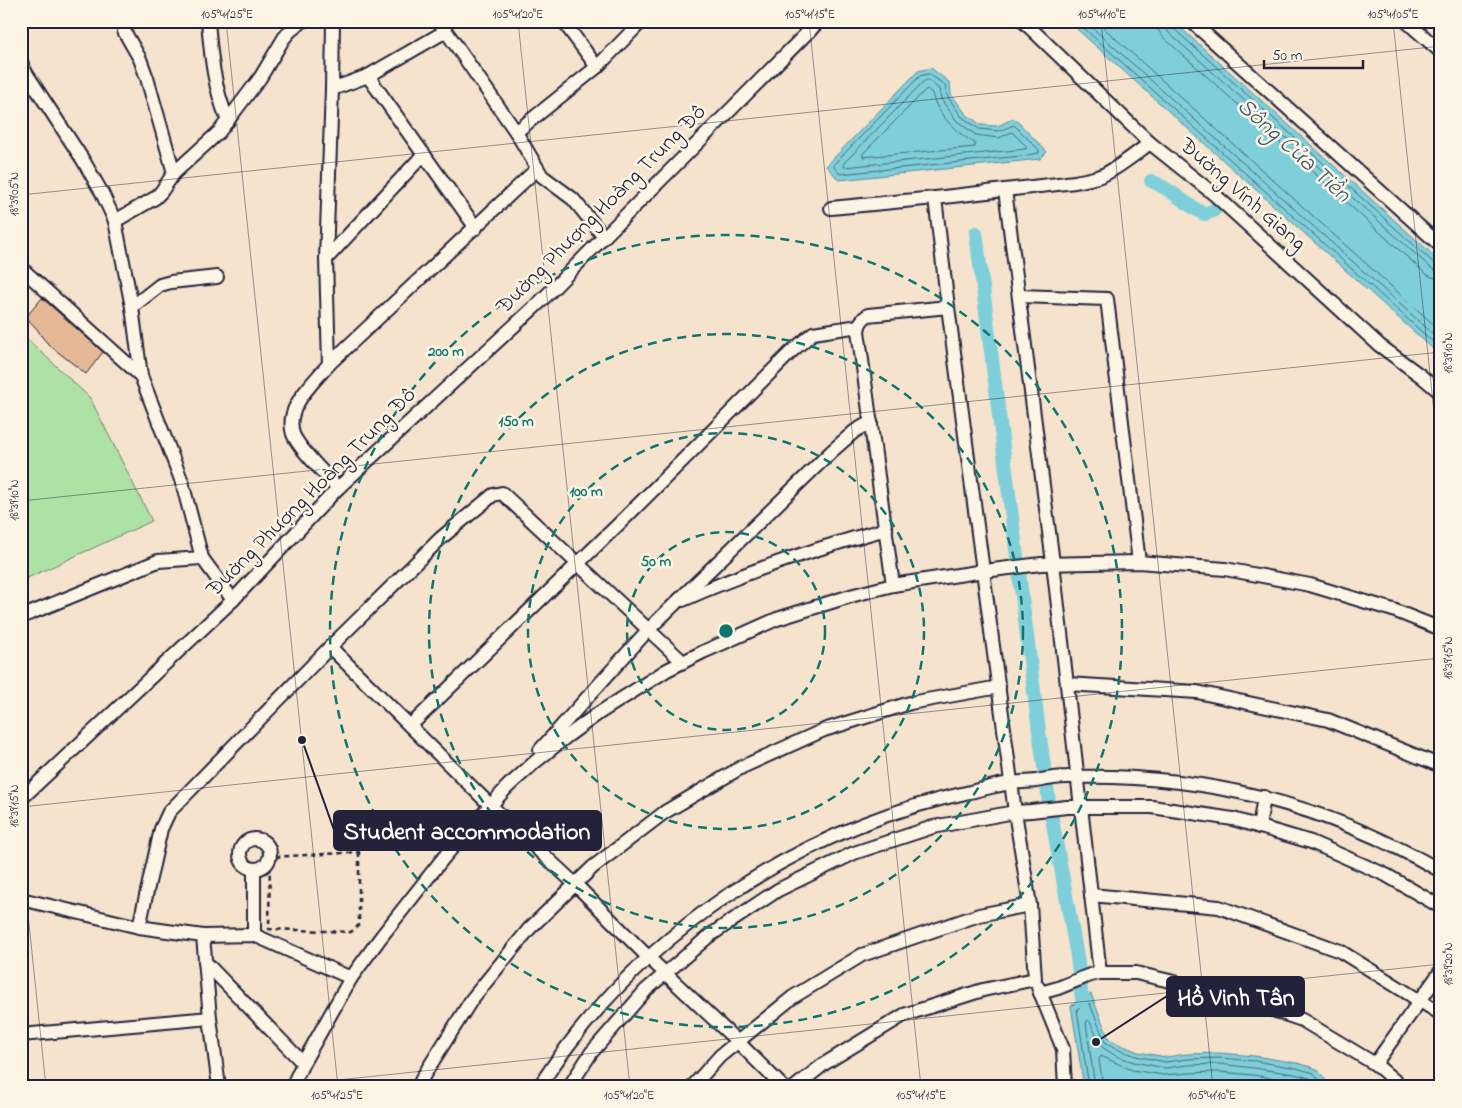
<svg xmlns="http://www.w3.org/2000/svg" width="1462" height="1108" font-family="'Indie Flower',sans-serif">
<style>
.green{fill:#aee2a5;stroke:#688270}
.water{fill:#7fcfda;stroke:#5a8a9a}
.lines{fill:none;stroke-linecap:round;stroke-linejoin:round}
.shore{stroke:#47677b;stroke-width:1}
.canal{stroke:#7fcfda;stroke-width:14}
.building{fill:#e6b996;stroke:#22223b}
.minor-casing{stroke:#22223b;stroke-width:16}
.path{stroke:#22223b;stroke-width:2.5;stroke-dasharray:5 4;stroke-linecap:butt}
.minor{stroke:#fcf5e5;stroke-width:12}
.ticks{fill:none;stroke:#22223b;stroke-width:1;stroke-opacity:0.45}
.ring{fill:none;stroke:#0f766e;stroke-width:2.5;stroke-dasharray:9 6}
.labels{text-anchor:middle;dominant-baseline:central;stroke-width:5;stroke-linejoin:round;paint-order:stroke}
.street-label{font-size:22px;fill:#22223b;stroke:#fcf5e5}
.water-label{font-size:24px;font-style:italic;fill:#3e566b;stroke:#fcf5e5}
.centre{fill:#0f766e;stroke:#fcf5e5;stroke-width:2.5}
.ring-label{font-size:15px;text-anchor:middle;font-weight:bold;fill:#0f766e;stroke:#fcf5e5;stroke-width:5;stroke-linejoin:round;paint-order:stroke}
.leader{fill:none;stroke:#22223b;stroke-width:2}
.callout-dot{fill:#22223b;stroke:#fcf5e5;stroke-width:2}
.callout{fill:#22223b;stroke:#22223b;stroke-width:2}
.callout-label{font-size:24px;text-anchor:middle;font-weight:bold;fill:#fff}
.neatline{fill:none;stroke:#22223b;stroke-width:2}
.ticks-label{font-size:12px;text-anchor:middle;fill:#22223b}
</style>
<rect width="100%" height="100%" fill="#f5e3cd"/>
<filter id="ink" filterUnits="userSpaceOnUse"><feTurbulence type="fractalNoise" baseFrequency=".02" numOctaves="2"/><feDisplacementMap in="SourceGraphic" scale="10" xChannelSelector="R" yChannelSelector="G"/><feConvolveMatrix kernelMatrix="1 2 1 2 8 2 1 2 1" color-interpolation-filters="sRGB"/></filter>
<g filter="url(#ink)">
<polygon class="green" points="21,333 90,398 152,521 21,581"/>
<g class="water">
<polygon points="1068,21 1173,21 1441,262 1441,356"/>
<polygon points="931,68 950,83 951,94 966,114 981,125 998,126 1014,118 1047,152 1040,159 839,180 826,166 918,71"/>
<polygon points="1091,994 1109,1039 1121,1045 1138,1052 1166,1057 1187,1054 1220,1053 1255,1056 1297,1063 1317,1069 1331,1087 1084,1087 1071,1006"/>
</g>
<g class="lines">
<g class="shore">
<polyline points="1076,21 1441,349"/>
<polyline points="1085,21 1441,341"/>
<polyline points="1096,21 1441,331"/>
<polyline points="1156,21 1158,30 1163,37 1426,274 1432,277 1441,279"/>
<polyline points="1164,21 1165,27 1168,32 1431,268 1436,271 1441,271"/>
<polyline points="1170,21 1172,27 1435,264 1441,265"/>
<polygon points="929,74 945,85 947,96 962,117 979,129 999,131 1014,125 1039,150 1039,153 1021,156 840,174 834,167 834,164 920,76"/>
<polygon points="928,80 939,89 941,99 957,121 976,135 999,138 1012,132 1026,146 1026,149 844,167 844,163 923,82"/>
<path d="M 927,89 L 932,93 C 936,113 957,134 975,143 L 975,147 L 863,157 L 863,154 Z"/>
<polyline points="1089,1087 1077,1010 1078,1008 1088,1003 1090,1004 1105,1042 1119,1050 1136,1056 1165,1062 1188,1059 1220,1058 1255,1061 1296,1068 1314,1073 1324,1087"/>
<polyline points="1095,1087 1086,1023 1088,1020 1090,1022 1102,1047 1116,1056 1134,1062 1165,1068 1188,1065 1220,1064 1254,1068 1294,1074 1310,1078 1317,1087"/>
<polyline points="1103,1087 1099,1059 1101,1056 1132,1070 1163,1075 1189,1073 1220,1072 1253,1075 1293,1082 1307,1087"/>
</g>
<g class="canal">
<path d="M 1151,181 C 1170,188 1185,204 1204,214 L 1213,211 L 1219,205"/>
<polyline points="976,233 1039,731 1050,808 1077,956 1082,1000"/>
</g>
</g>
<polygon class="building" points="42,298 103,352 86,374 49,345 43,338 37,329 26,317"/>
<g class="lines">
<defs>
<g id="minor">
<path d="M 208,21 C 211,57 214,88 228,121"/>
<polyline points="439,21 516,132 542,176 573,199 604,237"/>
<polyline points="563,21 597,67"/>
<polyline points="800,21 810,31"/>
<polyline points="1023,21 1150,143 1215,195 1379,345 1421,376 1441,393"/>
<polyline points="1191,21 1441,246"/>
<polyline points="1406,21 1441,52"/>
<polyline points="124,31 140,59 147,78 174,173"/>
<polyline points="21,62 26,73 83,160 102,193 115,221 132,307 141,376"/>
<polyline points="368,76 476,228"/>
<polyline points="332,89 368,76 446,31"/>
<polyline points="516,132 597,67 642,21"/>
<polyline points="1005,190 1053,563 1100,973"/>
<polyline points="831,208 935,198"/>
<polyline points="115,221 155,198 161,192 174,173 219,132 260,78 284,38 290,31 303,21"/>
<polyline points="326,259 424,154"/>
<polyline points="21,268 141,376 182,482 202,558 233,600"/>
<polyline points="1019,296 1107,299 1139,562"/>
<polyline points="132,307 160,285 171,282 217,277"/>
<polyline points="329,364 326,259 332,89 333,21"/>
<path d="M 338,488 C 327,476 298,448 293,434 C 290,424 292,413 297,404 C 305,389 318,377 329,364 L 537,169"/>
<path d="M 893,585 L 858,331 C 859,323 862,319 868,315 L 948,307"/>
<path d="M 683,600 C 748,571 817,548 886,529"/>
<polyline points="21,617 158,561 202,558"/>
<polyline points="330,647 490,805 575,884 649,958 738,1042 783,1087"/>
<polyline points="1067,684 1197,692 1328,720 1441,766"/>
<polyline points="410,726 626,517 792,351 813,333 859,326"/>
<polyline points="540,750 648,630 832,451 855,431 871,422"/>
<polyline points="505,789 535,762 566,737 599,713 667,670 703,652 777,619 854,595 893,585 984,571 1041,564 1139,562 1225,569 1310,585 1393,610 1441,629"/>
<polyline points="21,799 233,600 338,488 541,301 604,237 819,21"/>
<polyline points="1259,827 1264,797"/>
<circle cx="255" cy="854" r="15"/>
<polyline points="254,869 254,935"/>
<polyline points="1091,895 1219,907 1340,951 1441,1014"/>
<polyline points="21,899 139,927 203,936 254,935 351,978"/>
<polyline points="139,927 161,829 169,812 330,647 441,538 493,495 502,493 683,662"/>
<polyline points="203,936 210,1018 219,1087"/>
<polyline points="205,962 303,1063"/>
<polyline points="1038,987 1063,1049 1065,1087"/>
<polyline points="1040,993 1058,988 1090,975 1100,973 1136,973 1229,995 1302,1020 1375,1064 1402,1087"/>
<polyline points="21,1035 210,1018"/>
<polyline points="1375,1064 1441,971"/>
<polyline points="292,1087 303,1063 351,978 381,937 445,856 510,784"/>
<polyline points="418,1087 424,1075 472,999 529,929 593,867 665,812 742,767 824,730 910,703 999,687"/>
<path d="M 539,1087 C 636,936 796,829 970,792 C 983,789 997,785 1010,783 C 1019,782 1027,782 1036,781 C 1046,779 1056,777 1067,777 C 1203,773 1322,803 1441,871"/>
<polyline points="569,1087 591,1053 646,990 709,936 778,890 854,853 933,827 1015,812 1031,811 1067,807 1152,807 1233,819 1311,842 1386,875 1441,907"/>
<polyline points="692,1087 720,1056 793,997 862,955 979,915 1030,905"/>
<path d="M 795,1087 L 824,1064 L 904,1015 L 983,990 L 1035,979 L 1030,905 L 1015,812 L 948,307 L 935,198 L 1075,182 C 1084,180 1094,179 1103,175 C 1120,167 1135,154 1150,143"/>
</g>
</defs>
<use href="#minor" class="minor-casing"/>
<polygon class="path" points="359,852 359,925 351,932 269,929 270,857"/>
<use href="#minor" class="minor"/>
</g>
</g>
<path class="ticks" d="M 226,21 L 338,1087M 518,21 L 630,1087M 809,21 L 921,1087M 1101,21 L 1213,1087M 1393,21 L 1441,479M 21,195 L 1441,46M 21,501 L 1441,352M 21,807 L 1441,658M 21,847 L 46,1087M 271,1087 L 1441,964"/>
<g class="ring">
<circle cx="726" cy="631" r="99"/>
<circle cx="726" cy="631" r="198"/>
<circle cx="726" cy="631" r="297"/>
<circle cx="726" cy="631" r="396"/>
</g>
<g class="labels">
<g class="street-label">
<text transform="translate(1242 195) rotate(41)">Đường Vĩnh Giang</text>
<text transform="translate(602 210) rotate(-45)">Đường Phượng Hoàng Trung Đô</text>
<text transform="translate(312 493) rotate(-45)">Đường Phượng Hoàng Trung Đô</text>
</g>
<g class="water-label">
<text transform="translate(1293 151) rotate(42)">Sông Cửa Tiền</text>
</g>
</g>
<circle cx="726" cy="631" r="8" class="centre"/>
<g class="ring-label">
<text x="446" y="356">200 m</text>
<text x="516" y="426">150 m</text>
<text x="586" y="496">100 m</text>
<text x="656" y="566">50 m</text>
</g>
<path class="leader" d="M302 740L334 830M1096 1042L1167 996"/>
<g class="callout-dot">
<circle cx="302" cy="740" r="5"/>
<circle cx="1096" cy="1042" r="5"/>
</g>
<g class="callout">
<rect x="334" y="811" width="267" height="39" rx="5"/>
<rect x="1167" y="977" width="137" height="39" rx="5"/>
</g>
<g class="callout-label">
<text x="467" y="839">Student accommodation</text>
<text x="1236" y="1005">Hồ Vinh Tân</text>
</g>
<rect width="1462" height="1108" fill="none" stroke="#fcf5e5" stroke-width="55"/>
<path d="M1264 60v8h99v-8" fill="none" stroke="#22223b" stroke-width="2.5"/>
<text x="1272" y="60" font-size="15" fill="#22223b" stroke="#fcf5e5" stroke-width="4" paint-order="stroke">50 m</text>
<rect x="28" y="28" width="1406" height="1052" class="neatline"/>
<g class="ticks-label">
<text x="227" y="18">105°41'25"E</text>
<text x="518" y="18">105°41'20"E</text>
<text x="810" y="18">105°41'15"E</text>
<text x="1102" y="18">105°41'10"E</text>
<text x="1393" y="18">105°41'05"E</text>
<text transform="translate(14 194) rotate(-90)" y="4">18°39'05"N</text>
<text transform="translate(1448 353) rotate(-90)" y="4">18°39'10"N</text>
<text transform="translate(14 500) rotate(-90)" y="4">18°39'10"N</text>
<text transform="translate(1448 658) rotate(-90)" y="4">18°39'15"N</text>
<text transform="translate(14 806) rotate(-90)" y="4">18°39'15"N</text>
<text transform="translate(1448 964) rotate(-90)" y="4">18°39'20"N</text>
<text x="337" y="1099">105°41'25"E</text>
<text x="629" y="1099">105°41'20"E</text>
<text x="921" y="1099">105°41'15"E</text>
<text x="1212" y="1099">105°41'10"E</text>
</g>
</svg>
